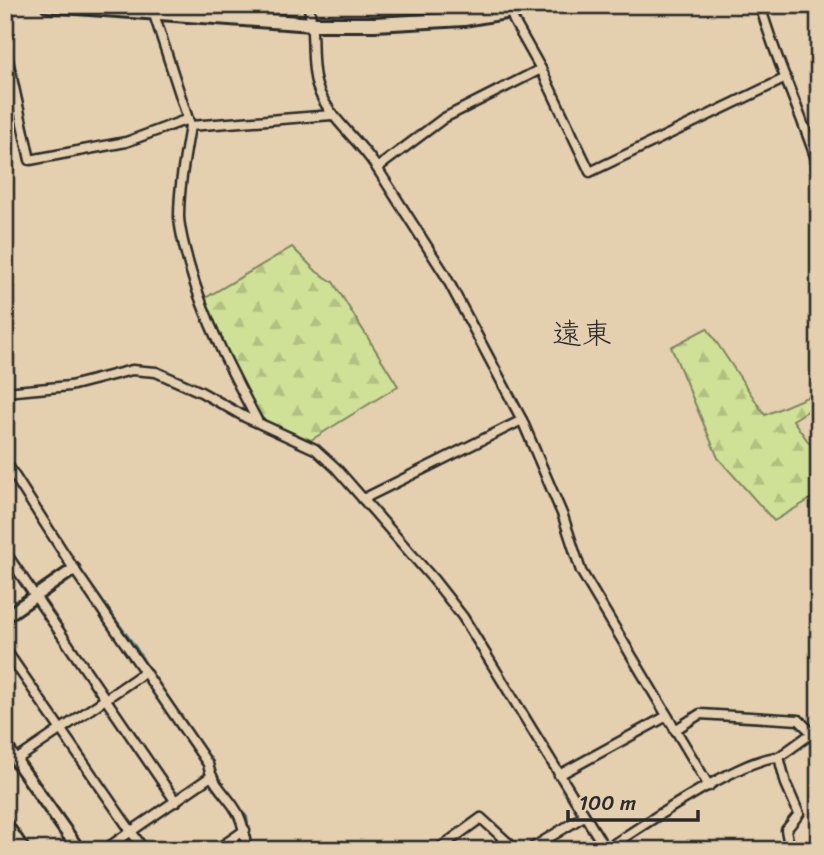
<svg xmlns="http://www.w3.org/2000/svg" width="824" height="855" font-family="Sriracha,'Klee One',sans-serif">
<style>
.forest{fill:url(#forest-firs);stroke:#7d8660;stroke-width:2}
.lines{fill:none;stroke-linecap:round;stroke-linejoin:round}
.stream{stroke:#5b8a93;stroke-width:2.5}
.street-casing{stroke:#2b2b2b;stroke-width:13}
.secondary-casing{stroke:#2b2b2b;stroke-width:16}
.primary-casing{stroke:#2b2b2b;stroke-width:18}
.street{stroke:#e4d0ae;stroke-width:8}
.secondary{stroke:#e4d0ae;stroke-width:10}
.primary{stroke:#e4d0ae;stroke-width:12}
.labels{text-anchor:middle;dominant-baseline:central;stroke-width:5;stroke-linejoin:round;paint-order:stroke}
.quarter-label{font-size:30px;fill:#2b2b2b;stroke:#e4d0ae}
</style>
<defs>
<pattern id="forest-firs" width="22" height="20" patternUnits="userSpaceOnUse" patternTransform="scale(1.75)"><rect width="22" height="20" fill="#cfe196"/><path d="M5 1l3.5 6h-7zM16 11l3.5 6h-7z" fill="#b2c181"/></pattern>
</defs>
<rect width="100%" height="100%" fill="#e4d0ae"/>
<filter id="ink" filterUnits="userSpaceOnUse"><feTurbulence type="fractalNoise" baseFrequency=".0143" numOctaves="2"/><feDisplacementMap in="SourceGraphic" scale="14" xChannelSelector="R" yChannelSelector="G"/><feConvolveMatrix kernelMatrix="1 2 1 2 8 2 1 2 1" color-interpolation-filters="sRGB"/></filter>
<g filter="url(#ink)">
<g class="forest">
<polygon points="292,247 317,272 333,282 398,386 311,440 265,422 242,386 202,300"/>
<polygon points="707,328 765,415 819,392 819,404 793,420 819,457 819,494 774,521 718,458 671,347"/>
</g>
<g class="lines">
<g class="stream">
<polyline points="5,451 60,540"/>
<polyline points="79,569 135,646 164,694"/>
<polyline points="237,805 247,817 249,836"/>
</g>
<defs>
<g id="street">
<polyline points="151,5 188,119"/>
<path d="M 308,5 C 316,31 309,60 317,86 C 327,117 359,139 377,168 L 444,118 L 541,69"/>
<polyline points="508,5 514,21 541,69 590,172 786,78"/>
<path d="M 760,5 C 776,61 801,113 819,168"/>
<path d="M 5,46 L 30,160 L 126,142 L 188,119 L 190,126 C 185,156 179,187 179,217 C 180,233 185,250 189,265 C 205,321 231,371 258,422"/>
<polyline points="190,126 332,115"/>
<polyline points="377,168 444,273 522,420 563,516 581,571 709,786"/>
<polyline points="5,392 70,386 132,370 156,372 201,392 245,417 315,449 336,468 434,580 463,617 606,850"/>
<path d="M 5,461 L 74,569 L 208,764 C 211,782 224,792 234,807 C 243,820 245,834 246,850"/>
<polyline points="363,499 522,420"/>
<polyline points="5,552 176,802"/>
<polyline points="5,649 144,850"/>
<polyline points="675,730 700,714 799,720 812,733 819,747"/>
<polyline points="779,757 786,784 799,814 786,830 790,850"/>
<polyline points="16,760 145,672"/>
<polyline points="559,775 667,716"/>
<path d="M 606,849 C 641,827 742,757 779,757 L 819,728"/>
<polyline points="104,850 210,777"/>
<polyline points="216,850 245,830"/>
<polyline points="437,850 481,818 516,850"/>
<polyline points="529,850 584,816"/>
</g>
<g id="secondary">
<polyline points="5,617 74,569"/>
<polyline points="5,745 79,850"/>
<polyline points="5,823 24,850"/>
</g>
<polyline id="primary" points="48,5 313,24 375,24 464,19 548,5"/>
</defs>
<use href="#street" class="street-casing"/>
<use href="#secondary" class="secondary-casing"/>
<use href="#primary" class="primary-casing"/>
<use href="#street" class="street"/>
<use href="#secondary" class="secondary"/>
<use href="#primary" class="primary"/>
</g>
</g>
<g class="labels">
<g class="quarter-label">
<text x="582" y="334">遠東</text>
</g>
</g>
<rect width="824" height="855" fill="none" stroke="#e4d0ae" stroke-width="28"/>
<rect x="14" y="14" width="796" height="827" fill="none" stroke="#2b2b2b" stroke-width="2.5" filter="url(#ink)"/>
<path d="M568 810v10h130v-10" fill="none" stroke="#2b2b2b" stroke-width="3.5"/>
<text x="579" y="810" font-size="21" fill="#2b2b2b" stroke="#e4d0ae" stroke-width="5" paint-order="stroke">100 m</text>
</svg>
